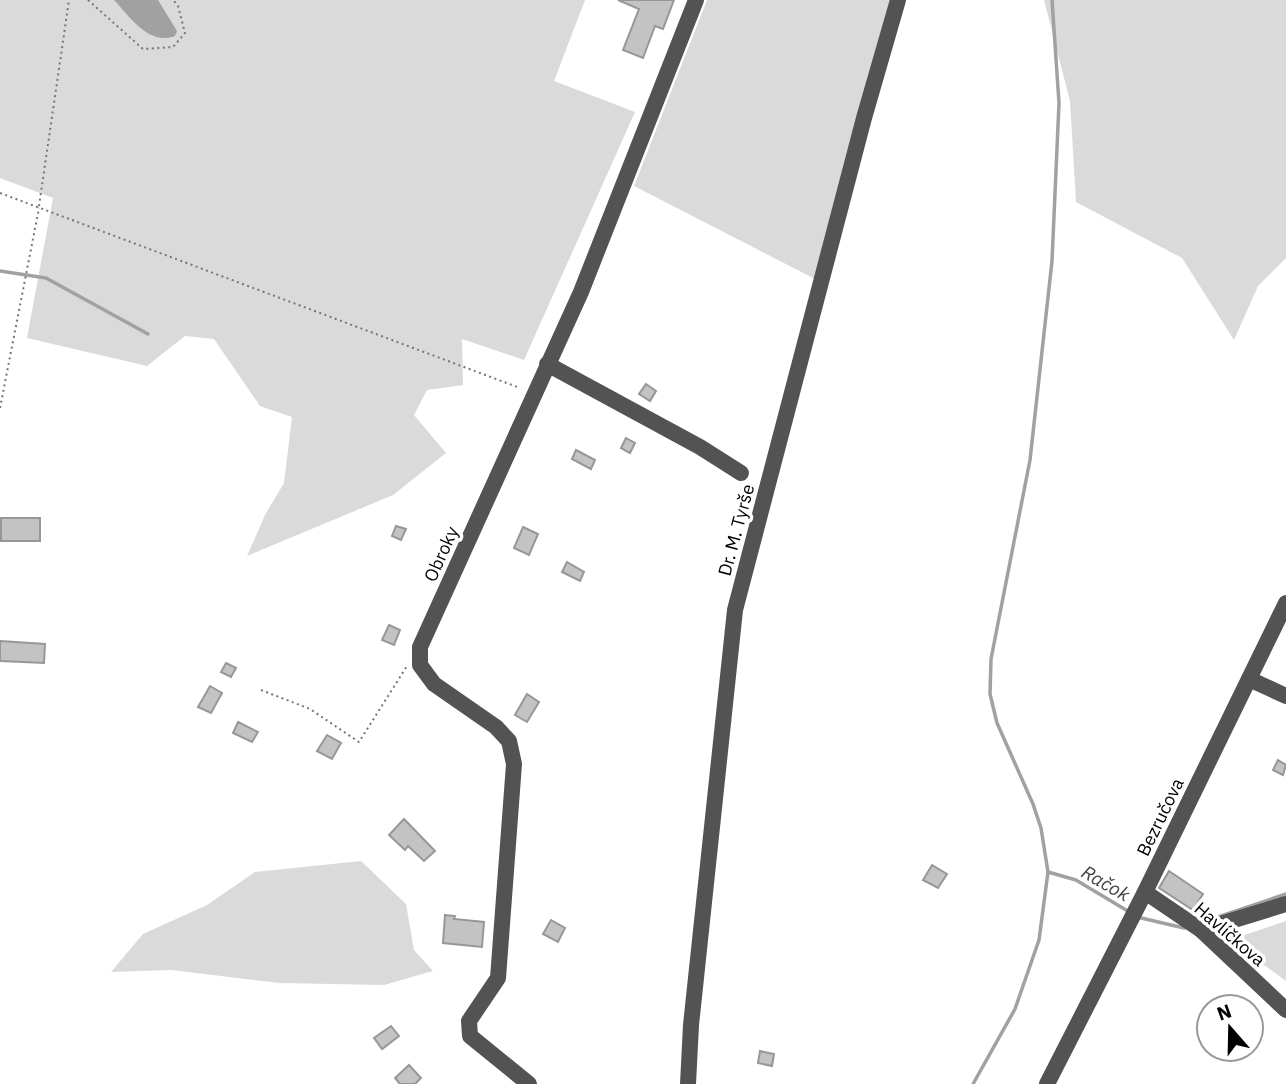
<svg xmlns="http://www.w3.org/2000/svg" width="1286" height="1084" font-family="'IBM Plex Sans',sans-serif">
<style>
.green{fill:#dadada}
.water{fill:#a1a1a1}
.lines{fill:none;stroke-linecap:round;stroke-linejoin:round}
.stream{stroke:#a1a1a1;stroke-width:3.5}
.building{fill:#c3c3c3;stroke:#979797;stroke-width:2}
.path{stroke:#757575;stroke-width:2;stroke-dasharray:2 3.5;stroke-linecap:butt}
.minor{stroke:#535353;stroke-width:16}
.labels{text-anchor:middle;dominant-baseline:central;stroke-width:7;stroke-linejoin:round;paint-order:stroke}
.street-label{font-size:18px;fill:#000;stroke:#fff}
.water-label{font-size:19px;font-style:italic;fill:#424242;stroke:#fff}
</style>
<rect width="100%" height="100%" fill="#fff"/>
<g class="green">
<polygon points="0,0 585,0 554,81 635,112 524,360 462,339 463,385 427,390 414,415 446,453 393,495 247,556 266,513 284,483 292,417 260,406 214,339 185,336 147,366 27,338 53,198 0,178"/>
<polygon points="707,0 891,0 815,279 634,186"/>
<polygon points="1044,0 1286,0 1286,258 1258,286 1234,340 1182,258 1076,202 1070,101"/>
<polygon points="361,861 406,904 414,950 433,971 384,985 280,983 171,970 111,972 143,934 207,905 255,872"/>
<polygon points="1286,921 1286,981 1230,940"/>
</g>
<path class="water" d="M 114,0 L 158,0 L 177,31 L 175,36 C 149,46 130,17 114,0 Z"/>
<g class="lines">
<g class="stream">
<polyline points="0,271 46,278 148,334"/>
<polyline points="1048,872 1041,828 1033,804 997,723 990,694 991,659 1030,460 1052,261 1059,103 1052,0"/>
<polyline points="1137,917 1184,928 1188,927"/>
<polyline points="1218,917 1286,894"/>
<polyline points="973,1084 1015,1009 1039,940 1048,872 1076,880 1131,913"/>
</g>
</g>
<g class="building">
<polygon points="674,0 663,29 655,26 643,58 623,50 639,9 618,0"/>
<polygon points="646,384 656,391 650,401 639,394"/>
<polygon points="626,438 635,443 630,453 621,448"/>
<polygon points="576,450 595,460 591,469 572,459"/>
<rect x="1" y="518" width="39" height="23"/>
<polygon points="396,526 406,529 401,540 392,536"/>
<polygon points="523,527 538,534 529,555 514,548"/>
<polygon points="567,562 584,572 580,581 562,572"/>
<polygon points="389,625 400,630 394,645 382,640"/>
<polygon points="0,641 45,644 44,663 0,661"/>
<polygon points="226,663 236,668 231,677 221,672"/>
<polygon points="210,686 222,693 211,713 198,707"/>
<polygon points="527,694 539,702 527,722 515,715"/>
<polygon points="238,722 258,732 252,742 233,733"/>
<polygon points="327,735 341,743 332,759 317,751"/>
<polygon points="1278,760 1286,765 1283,775 1273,770"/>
<polygon points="404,819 435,851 424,861 408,846 405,850 389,835"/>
<polygon points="932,865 947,874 938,888 923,880"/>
<polygon points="1169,871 1203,894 1193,910 1159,888"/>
<polygon points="445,915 455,916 454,919 484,922 482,947 443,943"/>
<polygon points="551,920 565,928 558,942 543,934"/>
<polygon points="391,1026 399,1036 382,1049 374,1038"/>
<polygon points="760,1051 774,1054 772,1066 758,1063"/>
<polygon points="409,1065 421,1078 415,1084 400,1084 395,1078"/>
</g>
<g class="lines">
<g class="path">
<polyline points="88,0 143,49 173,47 185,33 178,6 173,0"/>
<polyline points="0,193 520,388"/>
<polyline points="39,206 69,0"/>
<polyline points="0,408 39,208"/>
<polyline points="261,690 310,709 359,742 407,666"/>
</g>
<g class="minor">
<polyline points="547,364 700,447 741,473"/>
<polyline points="1249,679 1286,696"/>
<polyline points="1145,892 1201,930 1286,1010"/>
<polyline points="1201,930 1286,904"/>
<polyline points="529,1084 470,1036 469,1021 498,978 514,764 509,741 496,727 434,684 420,665 420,647 581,292 696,0"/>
<polyline points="688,1084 691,1025 735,610 864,118 898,0"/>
<polyline points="1047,1084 1145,892 1286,603"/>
</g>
</g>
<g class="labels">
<g class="street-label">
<text transform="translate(736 530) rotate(-75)">Dr. M. Tyrše</text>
<text transform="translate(441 554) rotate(-66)">Obroky</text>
<text transform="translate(1160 817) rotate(-64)">Bezručova</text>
<text transform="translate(1230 934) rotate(41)">Havlíčkova</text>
</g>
<g class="water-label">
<text transform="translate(1106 883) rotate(30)">Račok</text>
</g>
</g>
<g transform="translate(1230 1028) rotate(340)"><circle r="33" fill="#ffffff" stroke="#999999" stroke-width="2"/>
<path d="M0-5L12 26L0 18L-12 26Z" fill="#000000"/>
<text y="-10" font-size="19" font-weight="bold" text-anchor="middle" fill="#000000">N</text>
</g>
</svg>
